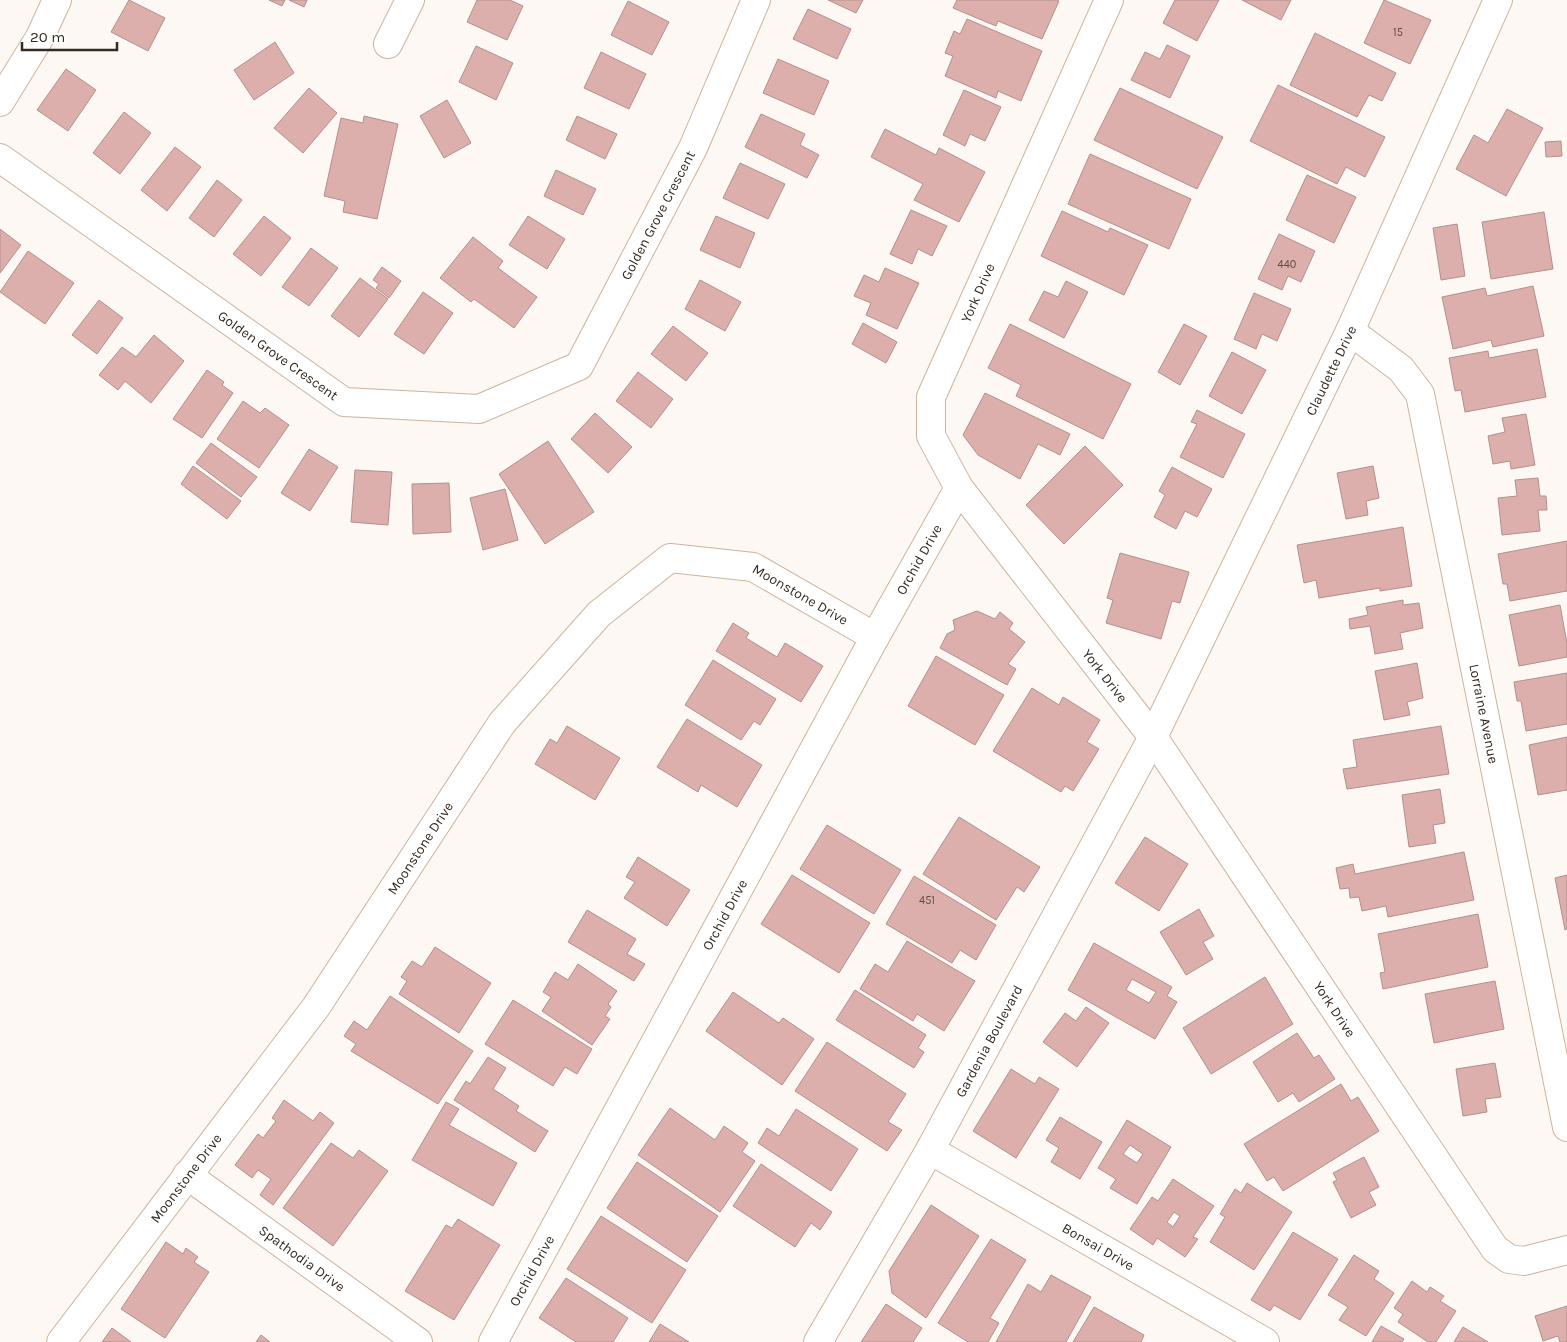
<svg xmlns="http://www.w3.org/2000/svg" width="1567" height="1342" font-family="Karla,sans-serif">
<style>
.building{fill:#dcafac;stroke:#b38f8c;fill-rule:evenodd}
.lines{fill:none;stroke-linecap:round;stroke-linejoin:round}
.minor-casing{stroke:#cdb39c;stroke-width:30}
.minor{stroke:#fff;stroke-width:28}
.labels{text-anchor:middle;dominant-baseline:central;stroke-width:4;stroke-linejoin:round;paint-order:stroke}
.number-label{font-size:11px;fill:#5e4b44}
.street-label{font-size:14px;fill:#342a21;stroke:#fff}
</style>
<rect width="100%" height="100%" fill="#fdf8f3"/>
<g class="building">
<polygon points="129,0 165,18 148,51 111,32"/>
<polygon points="269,0 285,0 282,6"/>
<polygon points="289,0 307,0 304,7"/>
<polygon points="477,0 510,0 523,6 507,40 467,22"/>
<polygon points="828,0 863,0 856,13"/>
<polygon points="957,0 1057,0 1059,1 1042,39 998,21 996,26 953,8"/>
<polygon points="1175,0 1219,0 1197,41 1163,23"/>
<polygon points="1242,0 1291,0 1281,20"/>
<polygon points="1384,0 1431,20 1410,64 1364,43"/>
<polygon points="628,1 669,22 652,55 611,35"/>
<polygon points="808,9 851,29 837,59 793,39"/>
<polygon points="967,19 1042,51 1021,101 998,91 996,98 945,76 953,56 945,53 954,31 960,34"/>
<polygon points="1315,33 1396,73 1382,101 1369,95 1357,117 1290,85"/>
<polygon points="275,42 294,73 254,100 234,70"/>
<polygon points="1167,45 1190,56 1170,98 1131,80 1145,52 1160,59"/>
<polygon points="476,46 513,63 496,100 459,82"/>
<polygon points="601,52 646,74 629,109 584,88"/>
<polygon points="778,59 829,81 814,115 763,93"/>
<polygon points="66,69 96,90 68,131 37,110"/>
<polygon points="1278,85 1385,137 1365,177 1346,167 1337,184 1250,141"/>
<polygon points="309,88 337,113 303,153 274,128"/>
<polygon points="1120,88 1223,137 1197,189 1094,140"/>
<polygon points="964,90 1001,107 985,141 970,134 965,146 943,135"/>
<polygon points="447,100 471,143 444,158 420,116"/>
<polygon points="1507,109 1543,128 1506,196 1456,169 1474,135 1488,143"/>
<polygon points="124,112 151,133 120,174 93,153"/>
<polygon points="761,114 805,134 800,145 819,155 807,178 745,147"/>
<polygon points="364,116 398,124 377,219 343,212 345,201 324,196 341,118 363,123"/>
<polygon points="577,116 617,134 605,159 566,140"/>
<polygon points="885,129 936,155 939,148 985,172 959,222 914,200 923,184 871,157"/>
<polygon points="1561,141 1562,156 1546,157 1545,142"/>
<polygon points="175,147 201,167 167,211 141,190"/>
<polygon points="1090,154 1191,199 1169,249 1068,204"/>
<polygon points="740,163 785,184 768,219 723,198"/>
<polygon points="556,170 596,189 583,215 544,196"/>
<polygon points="1307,175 1356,197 1334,243 1286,220"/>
<polygon points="217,180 242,200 214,237 189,218"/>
<polygon points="911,210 947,226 932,256 918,249 912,264 890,254"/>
<polygon points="1062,211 1108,232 1110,228 1148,245 1124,295 1041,256"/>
<polygon points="1544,212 1553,269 1491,279 1482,222"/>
<polygon points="264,216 291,238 261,276 233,254"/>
<polygon points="528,216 565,239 547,269 509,245"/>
<polygon points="716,216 755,233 740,268 700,250"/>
<polygon points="1457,224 1465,276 1441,280 1433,228"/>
<polygon points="0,229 21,245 0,273"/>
<polygon points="1279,234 1315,251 1301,282 1288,276 1282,290 1258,279"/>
<polygon points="473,237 503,261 498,268 537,297 514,328 474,299 471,302 440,278"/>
<polygon points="311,248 338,268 309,306 282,287"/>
<polygon points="28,251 74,283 45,324 0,292"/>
<polygon points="382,267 401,281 389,298 376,288 379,284 373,280"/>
<polygon points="885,268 919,283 897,329 866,315 871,303 854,296 864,275 879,282"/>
<polygon points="360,278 388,299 359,337 331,316"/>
<polygon points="700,280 741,302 725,331 685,309"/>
<polygon points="1066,281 1088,292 1064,338 1029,320 1044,291 1058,297"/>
<polygon points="1533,286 1544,336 1493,347 1491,340 1453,349 1442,297 1485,288 1487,296"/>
<polygon points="423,292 453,313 424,354 394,334"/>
<polygon points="1254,293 1291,309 1277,341 1262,334 1256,349 1234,339"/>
<polygon points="99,300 123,318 97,354 72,335"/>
<polygon points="863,323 897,342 886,363 852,344"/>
<polygon points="1010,324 1131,384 1103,439 1016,396 1021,385 988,368"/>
<polygon points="1184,324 1207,336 1180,385 1158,372"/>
<polygon points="673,326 708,353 686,381 651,354"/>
<polygon points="154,335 184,361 151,403 125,381 118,390 99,375 122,347 136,357"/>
<polygon points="1537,349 1546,397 1465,412 1461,390 1455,391 1449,358 1488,351 1489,358"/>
<polygon points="1232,352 1266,370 1242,414 1209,396"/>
<polygon points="207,370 224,382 222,385 233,393 202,438 173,419"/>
<polygon points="638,372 673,399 651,428 616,401"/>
<polygon points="985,393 1070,434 1060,455 1038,444 1020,479 978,455 963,435"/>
<polygon points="243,401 260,413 265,408 289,425 259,468 217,439"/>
<polygon points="1197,410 1245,434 1223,478 1180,457 1197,424 1191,422"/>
<polygon points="595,413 632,447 608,473 571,439"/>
<polygon points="1526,414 1535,465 1511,469 1510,461 1493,464 1488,436 1505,432 1502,418"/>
<polygon points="548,441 594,512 545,544 499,474"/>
<polygon points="211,443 257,477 241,497 196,463"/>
<polygon points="1085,446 1123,485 1064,544 1026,505"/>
<polygon points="309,449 338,467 310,511 281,493"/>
<polygon points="193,466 241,501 227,519 181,484"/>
<polygon points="1373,466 1379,498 1366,501 1368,515 1346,519 1337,473"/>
<polygon points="1172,467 1212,489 1197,517 1185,511 1176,529 1154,517 1165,495 1159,491"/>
<polygon points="355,470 392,472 388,525 351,522"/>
<polygon points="1538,478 1540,496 1546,496 1547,510 1538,510 1540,531 1502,535 1498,498 1517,496 1515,480"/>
<polygon points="449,483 451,532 413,534 412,484"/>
<polygon points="505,489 518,540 483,550 470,498"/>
<polygon points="1403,527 1412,586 1380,591 1380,588 1319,598 1316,580 1304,583 1297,545"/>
<polygon points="1567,541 1567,591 1510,601 1507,584 1503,584 1498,554"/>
<polygon points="1120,553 1189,572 1180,603 1172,601 1161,639 1106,623 1113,600 1107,598"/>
<polygon points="1403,600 1403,605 1419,603 1423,628 1400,633 1403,649 1375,654 1370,626 1350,629 1349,619 1368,615 1366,607"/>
<polygon points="1560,605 1567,643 1567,657 1519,666 1509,615"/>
<polygon points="977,611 995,619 1000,612 1013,623 1009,629 1025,642 1008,664 1016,669 1007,685 940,648 947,634 955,630 953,620"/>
<polygon points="733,623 749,633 746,638 777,657 785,643 823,666 801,702 716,651"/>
<polygon points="936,656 1004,695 975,745 908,706"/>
<polygon points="713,660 776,699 760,725 754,721 741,740 685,705"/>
<polygon points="1417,663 1423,698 1407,702 1410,715 1384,720 1375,671"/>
<polygon points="1567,673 1567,724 1526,731 1521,701 1517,701 1514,682"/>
<polygon points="1032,688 1059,705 1063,697 1100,720 1087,742 1099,749 1073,791 1065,786 1061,792 993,751"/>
<polygon points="687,719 762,765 737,807 701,785 698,792 657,767"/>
<polygon points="567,726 620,758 595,800 535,764 550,739 557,743"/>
<polygon points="1441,726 1449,774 1347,789 1343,769 1357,767 1353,740"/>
<polygon points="1567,737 1567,790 1538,795 1529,745"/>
<polygon points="1440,789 1445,823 1433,825 1436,843 1409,847 1402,795"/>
<polygon points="959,817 1040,867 1024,892 1017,887 996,920 923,874"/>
<polygon points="827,825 901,870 874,914 800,869"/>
<polygon points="1145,837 1188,864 1159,911 1115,883"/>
<polygon points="1464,852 1474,900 1388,917 1386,906 1362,911 1359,897 1350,898 1349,888 1340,889 1336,868 1353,864 1355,874"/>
<polygon points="638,857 690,890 667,926 624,898 635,882 626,877"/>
<polygon points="792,875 870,923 839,973 761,924"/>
<polygon points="1567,875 1567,929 1565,930 1555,878"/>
<polygon points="914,876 996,925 976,960 960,950 952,963 886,924"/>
<polygon points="1199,909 1214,936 1203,942 1213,959 1186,975 1160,932"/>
<polygon points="587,910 636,939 627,954 645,964 634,981 568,942"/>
<polygon points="1478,914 1488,967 1383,989 1380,973 1385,972 1378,934"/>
<polygon points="907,941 975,981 944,1031 917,1014 913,1021 860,989 875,964 888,972"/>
<path d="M 1094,943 L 1172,987 L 1167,996 L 1177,1002 L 1155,1039 L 1068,990 ZM 1132,979 L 1156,992 L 1149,1003 L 1126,990 Z"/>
<polygon points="435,947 491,983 459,1033 399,994 407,981 401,977 412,961 422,967"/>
<polygon points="578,964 617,991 608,1004 611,1007 605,1016 610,1019 592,1045 542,1011 551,997 543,992 555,972 568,980"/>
<polygon points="1265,977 1293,1024 1211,1074 1183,1028"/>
<polygon points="1495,981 1504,1029 1434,1043 1425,994"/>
<polygon points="855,990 926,1035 918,1048 924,1052 914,1068 836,1020"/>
<polygon points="733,992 779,1023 783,1018 814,1039 782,1085 706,1031"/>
<polygon points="390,996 473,1051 438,1104 351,1051 356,1044 344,1036 354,1021 367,1030"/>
<polygon points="513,1000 592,1049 577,1074 565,1067 553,1086 485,1044"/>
<polygon points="1086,1007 1109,1023 1077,1067 1043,1042 1065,1013 1076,1021"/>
<polygon points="1297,1033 1314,1058 1319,1055 1335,1079 1299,1102 1293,1093 1278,1102 1253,1062"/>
<polygon points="827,1042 906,1094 888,1122 902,1130 887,1151 795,1091"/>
<polygon points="488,1057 506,1068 493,1089 519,1106 516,1111 548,1131 535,1152 454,1100 466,1081 470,1084"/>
<polygon points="1495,1063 1501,1097 1485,1099 1487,1112 1463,1116 1456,1069"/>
<polygon points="1011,1069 1035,1084 1039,1077 1059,1089 1016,1158 973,1131"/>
<polygon points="1341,1084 1351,1101 1358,1097 1379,1131 1283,1191 1274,1177 1267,1181 1244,1144"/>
<polygon points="284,1100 313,1121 320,1112 334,1123 273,1205 260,1195 271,1179 258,1170 252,1178 235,1165 258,1134 263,1138 276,1121 272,1118"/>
<polygon points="446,1102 459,1109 449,1125 517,1163 493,1206 412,1160"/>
<polygon points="670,1108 715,1140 724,1126 748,1143 742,1152 755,1161 720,1212 638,1155"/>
<polygon points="796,1109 858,1149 831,1191 758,1143 767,1128 779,1136"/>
<polygon points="1060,1117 1102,1142 1080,1179 1051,1162 1059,1148 1046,1140"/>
<path d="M 1127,1120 L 1171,1147 L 1137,1204 L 1110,1188 L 1116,1179 L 1098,1168 ZM 1130,1145 L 1143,1154 L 1137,1163 L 1123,1154 Z"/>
<polygon points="331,1143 353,1158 359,1150 388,1171 333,1246 283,1208"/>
<polygon points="1364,1157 1379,1187 1369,1192 1376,1205 1351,1218 1333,1182 1337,1180 1333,1173"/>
<polygon points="637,1162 718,1216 687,1262 607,1208"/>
<polygon points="761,1164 832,1212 820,1230 811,1223 795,1247 733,1206"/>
<path d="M 1173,1179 L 1214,1206 L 1193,1237 L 1198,1239 L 1185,1257 L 1157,1238 L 1153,1245 L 1130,1229 L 1152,1197 L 1158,1201 ZM 1174,1212 L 1180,1216 L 1173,1227 L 1167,1222 Z"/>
<polygon points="1247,1183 1292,1212 1254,1270 1210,1242 1225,1217 1220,1214 1235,1189 1241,1193"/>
<polygon points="931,1205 979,1236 926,1318 892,1293 889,1271"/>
<polygon points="601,1216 686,1270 652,1323 567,1269"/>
<polygon points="458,1219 500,1245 454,1320 405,1291 446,1225 452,1228"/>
<polygon points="1293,1232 1338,1259 1300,1320 1274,1305 1270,1311 1251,1300"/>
<polygon points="991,1239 1026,1260 990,1318 999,1323 988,1342 968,1342 938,1323"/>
<polygon points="166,1242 183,1254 186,1248 198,1257 194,1262 209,1272 165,1338 121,1309"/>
<polygon points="1354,1255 1379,1271 1374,1279 1394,1293 1366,1336 1339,1320 1348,1307 1328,1295"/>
<polygon points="1051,1275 1091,1297 1066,1342 996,1342 1028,1284 1041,1292"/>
<polygon points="566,1278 628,1318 613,1342 576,1342 539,1318"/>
<polygon points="1412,1281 1427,1292 1430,1287 1444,1296 1440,1301 1456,1311 1436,1342 1428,1342 1398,1322 1403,1314 1394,1308"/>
<polygon points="886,1304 922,1328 913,1342 861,1342"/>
<polygon points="1567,1306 1567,1342 1560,1342 1558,1336 1543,1341 1535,1316"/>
<polygon points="1094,1307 1144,1335 1141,1342 1073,1342"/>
<polygon points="660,1324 689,1342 649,1342"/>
<polygon points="1381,1326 1404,1339 1402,1342 1372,1342"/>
<polygon points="1463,1327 1488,1342 1454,1342"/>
<polygon points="112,1328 131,1342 102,1342"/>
<polygon points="261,1335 270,1342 256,1342"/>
</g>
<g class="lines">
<defs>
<g id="minor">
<path id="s1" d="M 1109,0 L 931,397 L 931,436 L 959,488 L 1153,737 L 1495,1249 L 1509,1259 L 1524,1261 L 1567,1250"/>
<polyline points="388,44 410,0"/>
<polyline points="0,102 40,37 57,0"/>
<path id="s2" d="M 0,158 L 344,402 L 479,409 L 579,366 L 693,148 L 756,0"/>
<path id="s3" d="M 1350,331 L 1401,369 L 1420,394 L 1567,1127"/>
<path id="s4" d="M 930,1150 L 1265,1342"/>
<path id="s5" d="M 187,1175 L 418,1342"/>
<path id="s6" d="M 61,1342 L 316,1007 L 502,723 L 599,614 L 670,558 L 753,567 L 875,637"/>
<path id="s7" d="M 493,1342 L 875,637 L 959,488"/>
<path id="s8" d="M 818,1342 L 930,1150 L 1153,737 L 1350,331 L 1498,0"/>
</g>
</defs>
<use href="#minor" class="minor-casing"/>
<use href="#minor" class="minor"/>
</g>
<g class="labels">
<g class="number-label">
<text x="1398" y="32">15</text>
<text x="1287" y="264">440</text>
<text x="927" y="900">451</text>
</g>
<g class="street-label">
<text stroke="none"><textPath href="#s2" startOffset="836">Golden Grove Crescent</textPath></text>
<text transform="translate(978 293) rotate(-66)">York Drive</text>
<text stroke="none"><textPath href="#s2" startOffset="341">Golden Grove Crescent</textPath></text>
<text stroke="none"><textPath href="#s8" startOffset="1099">Claudette Drive</textPath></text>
<text stroke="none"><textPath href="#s7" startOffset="891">Orchid Drive</textPath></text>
<text stroke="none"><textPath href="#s6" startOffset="1135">Moonstone Drive</textPath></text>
<text stroke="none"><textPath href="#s1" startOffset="771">York Drive</textPath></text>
<text stroke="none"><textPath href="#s3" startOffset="421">Lorraine Avenue</textPath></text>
<text stroke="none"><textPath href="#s6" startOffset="611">Moonstone Drive</textPath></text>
<text stroke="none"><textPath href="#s7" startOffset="486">Orchid Drive</textPath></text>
<text stroke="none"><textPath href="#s1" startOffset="1176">York Drive</textPath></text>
<text stroke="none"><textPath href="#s8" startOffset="346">Gardenia Boulevard</textPath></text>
<text stroke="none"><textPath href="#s6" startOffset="206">Moonstone Drive</textPath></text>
<text stroke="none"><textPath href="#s4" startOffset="194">Bonsai Drive</textPath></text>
<text stroke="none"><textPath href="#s5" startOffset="142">Spathodia Drive</textPath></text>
<text stroke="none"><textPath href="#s7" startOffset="81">Orchid Drive</textPath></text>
</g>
</g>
<path d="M22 42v8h95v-8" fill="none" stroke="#342a21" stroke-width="2.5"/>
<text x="30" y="42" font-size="15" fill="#342a21" stroke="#ffffff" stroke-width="4" paint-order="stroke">20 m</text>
</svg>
